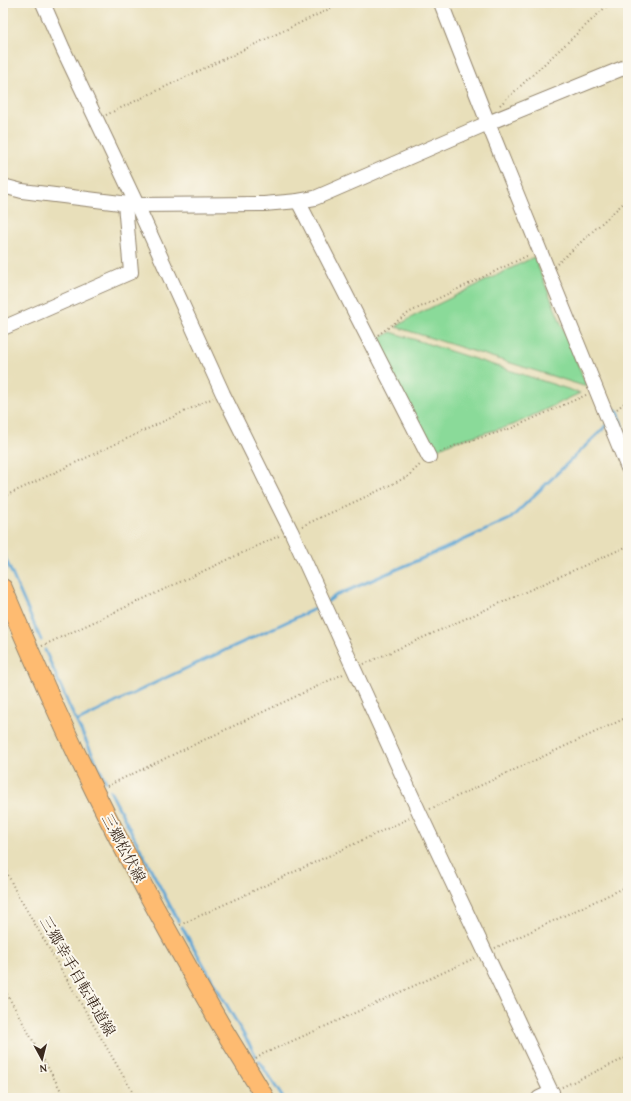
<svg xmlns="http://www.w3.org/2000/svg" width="631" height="1101" font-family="'Gentium Book Plus','Noto Serif JP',serif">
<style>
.green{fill:#8ada99;stroke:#62825c}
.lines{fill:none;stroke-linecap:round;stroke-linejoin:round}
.stream{stroke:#5da5d4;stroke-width:3}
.minor-casing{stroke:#92846c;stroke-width:16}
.major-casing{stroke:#92846c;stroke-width:20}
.path{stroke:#92846c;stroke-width:2;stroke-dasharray:1 3;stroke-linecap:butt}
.minor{stroke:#fff;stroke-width:14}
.major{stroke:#febb71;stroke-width:18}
.labels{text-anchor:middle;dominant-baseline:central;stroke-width:4;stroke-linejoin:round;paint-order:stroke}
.street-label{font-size:15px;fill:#3b2a1e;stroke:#fbf7ec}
</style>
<rect width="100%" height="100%" fill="#fbf7ec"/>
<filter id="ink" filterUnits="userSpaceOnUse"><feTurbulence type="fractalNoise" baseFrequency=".025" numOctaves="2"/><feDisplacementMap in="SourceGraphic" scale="8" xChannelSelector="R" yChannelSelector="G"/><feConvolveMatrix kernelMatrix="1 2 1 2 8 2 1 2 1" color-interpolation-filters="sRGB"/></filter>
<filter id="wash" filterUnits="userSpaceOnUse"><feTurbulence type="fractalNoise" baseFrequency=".012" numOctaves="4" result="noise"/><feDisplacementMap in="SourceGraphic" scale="16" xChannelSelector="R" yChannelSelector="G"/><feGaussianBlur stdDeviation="0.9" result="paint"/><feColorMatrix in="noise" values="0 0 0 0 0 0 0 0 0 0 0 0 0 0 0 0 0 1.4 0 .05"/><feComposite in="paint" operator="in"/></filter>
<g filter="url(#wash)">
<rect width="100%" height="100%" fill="#e8dfba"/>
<g class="green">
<polygon points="534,257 587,387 396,327 414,316"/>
<polygon points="391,332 580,393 513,425 453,442 432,452 375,341"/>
</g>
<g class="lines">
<g class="stream">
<polyline points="610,405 619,414 627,447"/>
<polyline points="613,420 619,414"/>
<polyline points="3,553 41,640"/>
<polyline points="327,602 335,596 444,549 510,519 607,425"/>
<polyline points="45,650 70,708 106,782"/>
<polyline points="78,721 161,680 321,606"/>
<polyline points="110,791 178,921"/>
<polyline points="182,927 256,1056"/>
<polyline points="259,1061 283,1098"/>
</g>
</g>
</g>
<g filter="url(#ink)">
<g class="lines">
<defs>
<g id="minor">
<polyline points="43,3 63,49 137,205 223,394 291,531 420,814 554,1098"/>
<polyline points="441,3 488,123 628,468"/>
<polyline points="3,186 22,191 137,205 264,204 298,201 315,198 488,123 628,66"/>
<polyline points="298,201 429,457"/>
<polyline points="3,328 131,272 125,204"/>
<polyline points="539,1098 552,1092"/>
</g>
<path id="major" d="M 3,588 C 32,657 62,725 95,792 C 132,868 174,942 215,1015 C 231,1043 249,1070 265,1098"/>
</defs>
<use href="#minor" class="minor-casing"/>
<use href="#major" class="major-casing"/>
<g class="path">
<polyline points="500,105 610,3"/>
<polyline points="106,115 342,3"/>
<polyline points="557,264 628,199"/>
<polyline points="378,335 410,312 529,255"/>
<polyline points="617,409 628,400"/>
<polyline points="440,452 454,446 512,428 586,395"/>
<polyline points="3,497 213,398"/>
<polyline points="302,526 361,499 407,477 421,464"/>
<polyline points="42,646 281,535"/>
<polyline points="364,664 628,546"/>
<polyline points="107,786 343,674"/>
<polyline points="430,809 628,717"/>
<polyline points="3,864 15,890 136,1098"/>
<polyline points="180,925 410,818"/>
<polyline points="495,948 628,886"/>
<polyline points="3,987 65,1098"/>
<polyline points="256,1059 263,1054 326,1026 475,958"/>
<polyline points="562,1087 628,1057"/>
</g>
<use href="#minor" class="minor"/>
<use href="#major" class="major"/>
</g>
</g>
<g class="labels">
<g class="street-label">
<text transform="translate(124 848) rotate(62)">三郷松伏線</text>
<text transform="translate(78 976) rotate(60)">三郷幸手自転車道線</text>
</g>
</g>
<rect width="631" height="1101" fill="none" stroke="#fbf7ec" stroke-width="16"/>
<g transform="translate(42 1059) rotate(173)" stroke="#fbf7ec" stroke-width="3" paint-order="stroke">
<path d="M0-3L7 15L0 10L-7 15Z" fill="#3b2a1e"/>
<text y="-6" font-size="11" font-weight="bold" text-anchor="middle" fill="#3b2a1e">N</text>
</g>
</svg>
